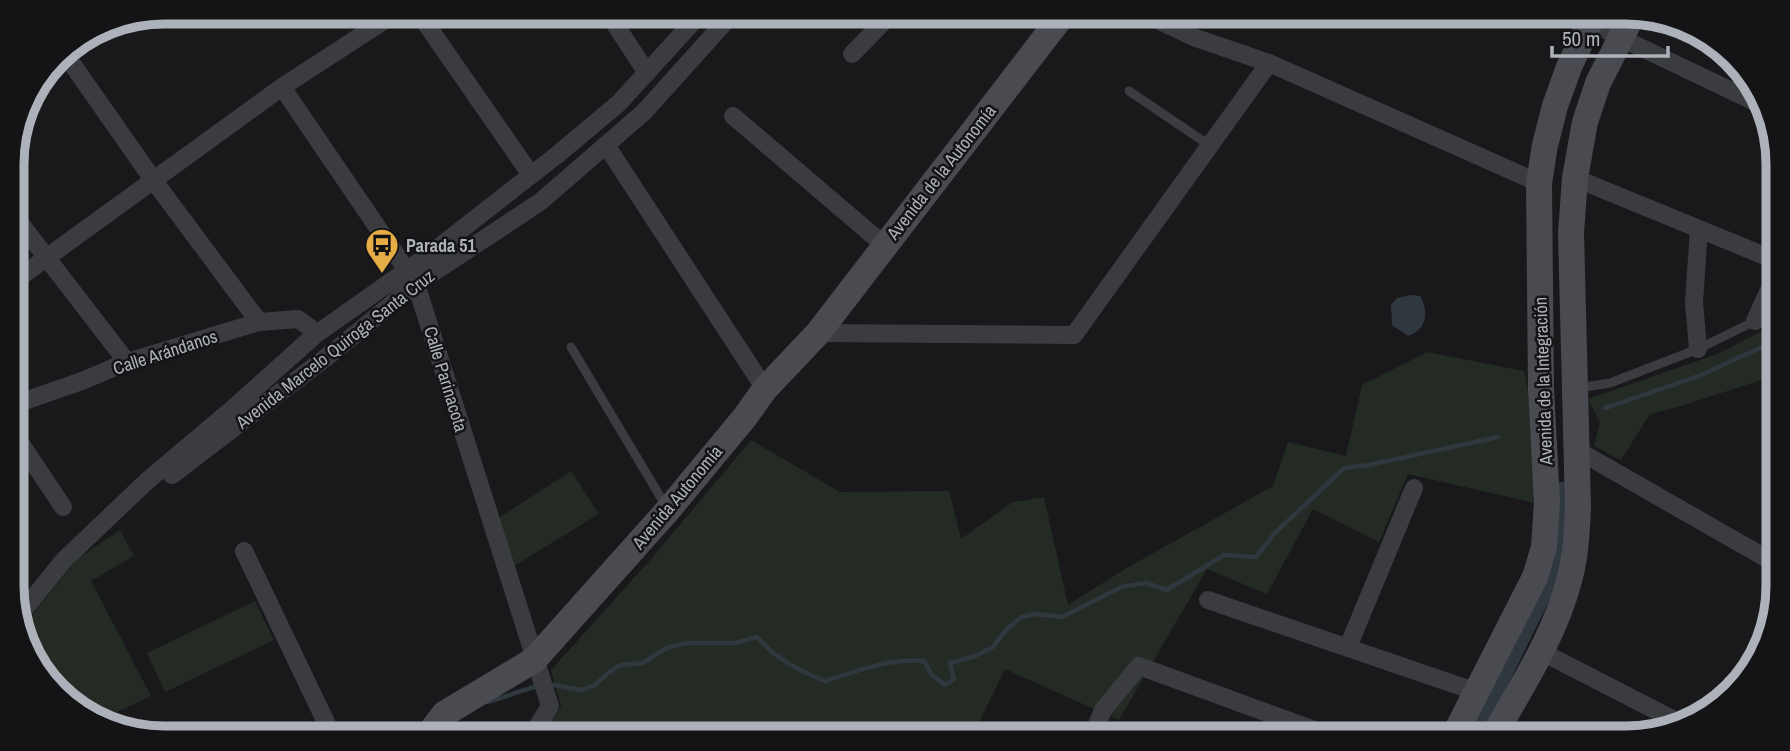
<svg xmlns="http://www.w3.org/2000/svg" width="1790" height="751" font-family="'Archivo Narrow',sans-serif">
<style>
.green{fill:#232b24}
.water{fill:#30383f}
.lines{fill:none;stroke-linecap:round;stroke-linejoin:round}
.stream{stroke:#30383f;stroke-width:4.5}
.canal{stroke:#30383f;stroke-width:16}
.lane{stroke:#3b3c40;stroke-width:9}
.street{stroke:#3b3c40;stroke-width:18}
.secondary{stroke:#494b50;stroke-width:26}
.labels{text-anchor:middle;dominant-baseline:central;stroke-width:5;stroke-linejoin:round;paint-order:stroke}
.street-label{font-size:18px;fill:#adb1ba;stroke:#141416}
.poi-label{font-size:18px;font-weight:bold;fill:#adb1ba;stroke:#141416;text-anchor:start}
.rim{fill:none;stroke:#adb1ba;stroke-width:9}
</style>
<rect width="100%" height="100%" fill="#19191b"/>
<g class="green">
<polygon points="1777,323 1777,375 1681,406 1650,414 1621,460 1594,446 1600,423 1588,399 1720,353"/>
<polygon points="1427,352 1524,371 1528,392 1535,503 1408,474 1379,542 1313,509 1267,594 1207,569 1119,720 1005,669 971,739 540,739 561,706 551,670 652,558 751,440 840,492 949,491 961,539 1013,502 1044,497 1068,605 1125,569 1273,486 1288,442 1346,456 1362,385"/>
<polygon points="571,471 599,514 514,566 499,518"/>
<polygon points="120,530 134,556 91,581 151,696 98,721 44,679 22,628 77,559"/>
<polygon points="255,601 274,640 165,692 147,653"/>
</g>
<path class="water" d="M 1411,295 L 1420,296 C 1429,311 1427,330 1408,336 L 1392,325 L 1391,305 L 1397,298 Z"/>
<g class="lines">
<g class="stream">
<polyline points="1605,408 1699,376 1777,340"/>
<path d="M 548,684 L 582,690 L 595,685 L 608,673 L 620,665 L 643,663 L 666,648 L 686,643 L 735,643 L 757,637 C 776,659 798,670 825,681 C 858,671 889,658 924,661 L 932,675 L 945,685 L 954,679 L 950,663 L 973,657 L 993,647 L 1006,630 L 1021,617 L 1036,614 L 1062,617 L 1121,587 L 1146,583 L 1167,590 L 1224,555 L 1256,557 L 1275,533 L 1344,468 L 1369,465 L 1498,437"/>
<polyline points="488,702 540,685"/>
</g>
<polyline class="canal" points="1473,738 1546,589 1556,552 1562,490"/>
<g class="lane">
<polyline points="1129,91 1209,145"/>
<polyline points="571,347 667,508"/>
<polyline points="1578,388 1610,383 1698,349 1755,321"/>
</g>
<g class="street">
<polyline points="418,12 531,175"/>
<polyline points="607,12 647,73"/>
<polyline points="1141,12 1196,38 1269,63 1539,183"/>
<polyline points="1573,12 1621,38 1759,104"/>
<polyline points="63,51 154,181 259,322"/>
<polyline points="852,54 893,12"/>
<polyline points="282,87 416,284 550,706 530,739"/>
<polyline points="733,116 884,245"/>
<polyline points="606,145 765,389"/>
<polyline points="1575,178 1777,261"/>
<polyline points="13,214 127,362"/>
<polyline points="13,282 282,87 382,22 394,12"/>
<polyline points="1755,321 1777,272"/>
<polyline points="818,333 1074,335 1269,63"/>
<polyline points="1698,349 1694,302 1699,229"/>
<polyline points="13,405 82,381 127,362 259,322 298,319 309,327 315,335"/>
<polyline points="13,432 63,507"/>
<polyline points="1577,450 1778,565"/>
<polyline points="172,475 337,349 416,284 540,202 644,112 734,12"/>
<polyline points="244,551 334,739"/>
<polyline points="1208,600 1477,692"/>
<polyline points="18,617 64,560 147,481 230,411 315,335 430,254 557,155 619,103 702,12"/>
<polyline points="1348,647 1414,488"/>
<polyline points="1540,651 1680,723"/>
<polyline points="1091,739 1103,710 1139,666 1339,739"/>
</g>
<g class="secondary">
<polyline points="1453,738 1535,577 1544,547 1547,502 1541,389 1539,183 1545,145 1555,106 1569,67 1595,12"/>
<path d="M 1492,738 C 1521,688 1556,634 1570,577 C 1576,554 1577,530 1578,507 L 1571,233 L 1575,178 L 1585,122 L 1598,83 L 1633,14"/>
<polyline points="429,739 432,730 444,714 534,660 668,510 745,417 765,389 818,333 1065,12"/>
</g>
</g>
<defs>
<symbol id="bus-pin" viewBox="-11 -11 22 30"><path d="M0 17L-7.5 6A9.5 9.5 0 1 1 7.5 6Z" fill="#e6ad47" stroke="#141416"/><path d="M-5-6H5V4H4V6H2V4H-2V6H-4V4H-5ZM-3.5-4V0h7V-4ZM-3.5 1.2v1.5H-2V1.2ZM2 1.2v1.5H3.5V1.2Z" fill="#111"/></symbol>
</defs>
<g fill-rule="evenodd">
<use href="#bus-pin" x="363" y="226" width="38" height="52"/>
</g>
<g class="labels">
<g class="street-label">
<text transform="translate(941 172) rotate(-52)">Avenida de la Autonomía</text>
<text transform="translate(335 349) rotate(-38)">Avenida Marcelo Quiroga Santa Cruz</text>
<text transform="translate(165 352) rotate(-18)">Calle Arándanos</text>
<text transform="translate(446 379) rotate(73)">Calle Parinacota</text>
<text transform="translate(1543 381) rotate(-92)">Avenida de la Integración</text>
<text transform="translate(677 497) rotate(-50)">Avenida Autonomía</text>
</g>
<g class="poi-label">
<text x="406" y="245">Parada 51</text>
</g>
</g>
<path d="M0 0H1790V751H0ZM164 24H1626A140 140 0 0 1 1766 164V586A140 140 0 0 1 1626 726H164A140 140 0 0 1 24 586V164A140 140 0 0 1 164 24Z" fill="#141416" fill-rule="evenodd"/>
<path class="rim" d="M164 24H1626A140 140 0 0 1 1766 164V586A140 140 0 0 1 1626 726H164A140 140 0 0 1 24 586V164A140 140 0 0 1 164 24Z"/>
<path d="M1552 46v10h116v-10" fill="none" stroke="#adb1ba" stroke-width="3.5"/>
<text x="1562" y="46" font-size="21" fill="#adb1ba" stroke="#141416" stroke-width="5" paint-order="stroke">50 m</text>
</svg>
